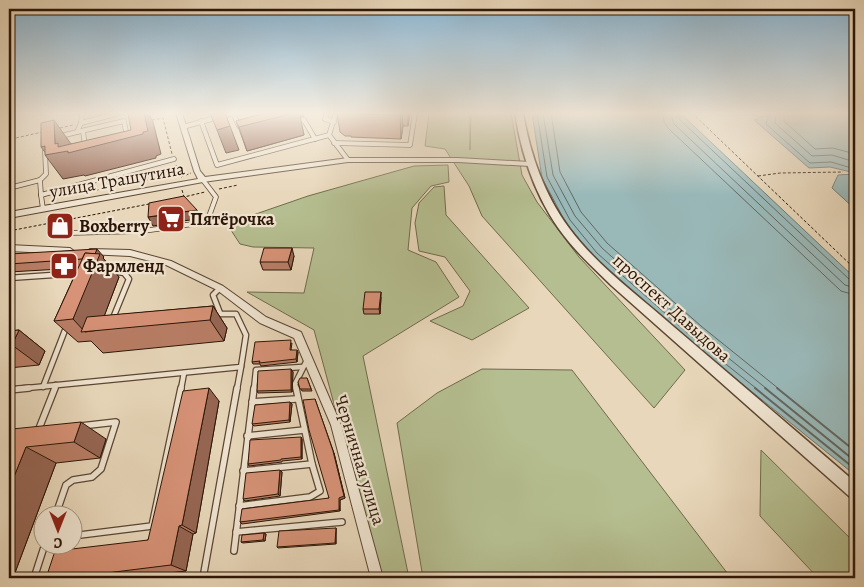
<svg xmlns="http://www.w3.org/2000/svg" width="864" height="587" font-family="Alegreya,serif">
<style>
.green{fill:#b5be90;stroke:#706a4b}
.water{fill:#99b8b8;stroke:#6d7771}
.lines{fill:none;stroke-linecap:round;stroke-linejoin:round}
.shore-far1{stroke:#62665f;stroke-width:1}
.shore{stroke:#62665f;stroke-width:2}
.service-far2-casing{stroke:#5b4633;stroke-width:5.5}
.service-far1-casing{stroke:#5b4633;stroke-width:7}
.service-casing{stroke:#5b4633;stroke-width:8}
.minor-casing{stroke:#5b4633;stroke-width:2}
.tertiary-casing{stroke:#5b4633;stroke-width:3}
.path{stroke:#2c1506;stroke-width:1;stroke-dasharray:3 2;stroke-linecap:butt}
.service-far2{stroke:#f0e5d2;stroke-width:4}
.service-far1{stroke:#f0e5d2;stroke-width:4.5}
.service{stroke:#f0e5d2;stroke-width:5.5}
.minor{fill:#f0e5d2;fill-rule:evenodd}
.tertiary{fill:#f0e5d2;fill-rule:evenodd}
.wall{fill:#b97e66;stroke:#2c1506}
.shaded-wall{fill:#966653;stroke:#2c1506}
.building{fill:#d79277;stroke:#2c1506}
.labels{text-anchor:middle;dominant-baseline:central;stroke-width:4.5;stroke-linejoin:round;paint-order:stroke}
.street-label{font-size:18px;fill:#2c1506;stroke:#f0e5d2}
.poi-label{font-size:18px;font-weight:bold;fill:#2c1506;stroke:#f0e5d2;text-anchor:start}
</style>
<rect width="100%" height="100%" fill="#e8d7ba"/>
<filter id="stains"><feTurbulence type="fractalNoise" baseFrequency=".004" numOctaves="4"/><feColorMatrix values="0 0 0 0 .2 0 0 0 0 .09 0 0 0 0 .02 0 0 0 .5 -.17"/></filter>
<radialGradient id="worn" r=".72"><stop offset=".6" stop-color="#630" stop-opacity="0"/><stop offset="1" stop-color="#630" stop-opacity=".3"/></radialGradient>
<g class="green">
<polygon points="429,113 470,113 470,150 471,113 511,113 522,175 537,202 579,257 685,370 654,408 482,216 469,186 445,149 425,146"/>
<polygon points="448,165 449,182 431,186 412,208 408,250 436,262 459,297 363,356 409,578 381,578 314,330 247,292 304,293 314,248 253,247 240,244 227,224 308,196 414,166"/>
<polygon points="444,186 446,215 529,308 472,340 430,321 463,306 470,291 445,257 419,251 415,223 419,203 434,187"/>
<polygon points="482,369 572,370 731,578 423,578 397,423 437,393"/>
<polygon points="761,450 855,543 855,578 818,578 760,516"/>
</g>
<g class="water">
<polygon points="532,113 680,113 855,278 855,475 689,341 593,256 566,223 542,178"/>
<polygon points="770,113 855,113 855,173 830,167 809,168 754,120"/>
<polygon points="855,174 855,209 832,188 838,175"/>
</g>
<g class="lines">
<g class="shore-far1">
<polyline points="537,113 547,177 570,220 597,253 692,337 757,389"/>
<polyline points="543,113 553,175 575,216 602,248 696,332 767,389"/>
<polyline points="551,113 560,172 581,212 607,243 701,326 779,389"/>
<polyline points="663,113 664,122 669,129 841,291 855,295"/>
<polyline points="670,113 674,124 845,285 855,288"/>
<polyline points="677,113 679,119 850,280 855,282"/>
<polyline points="770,113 766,124 810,163 831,162 855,169"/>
<polyline points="776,113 775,123 812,156 832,155 855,162"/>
<polyline points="784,113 784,121 815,149 833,148 855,154"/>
</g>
<g class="shore">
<polyline points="755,388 855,469"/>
<polyline points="765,388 855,461"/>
<polyline points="777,388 855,451"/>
</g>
<defs>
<g id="service-far2">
<polyline points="233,113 239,126"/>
<polyline points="327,113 325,119 334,122"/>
<polyline points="201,121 217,165 329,135 348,160"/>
<polyline points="295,122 304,120 315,139"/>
<polyline points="81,123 120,113"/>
<polyline points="183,127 233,113"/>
<polyline points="9,128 9,144"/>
<polyline points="83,131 85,146"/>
<polyline points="77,132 124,121 127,137"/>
<polyline points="329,135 336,113"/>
<polyline points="61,136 77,132 81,123 82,113"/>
<polyline points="334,143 410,145 415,113"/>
<polyline points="45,151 46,174 40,180 41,195 174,159"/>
<polyline points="9,188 40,180"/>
<polyline points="41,195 43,209"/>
<polyline points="70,233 143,231 200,223 208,219 216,197 203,180"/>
</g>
<g id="service-far1">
<polyline points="108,270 124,273 129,279 113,318"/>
<polyline points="9,278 82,273"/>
<polyline points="220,288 213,295 220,313"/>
<polyline points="43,387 67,325"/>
<polyline points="17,389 241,367 246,335 236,314 212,314"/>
<polyline points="54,389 56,385"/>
<polyline points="181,389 184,373"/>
<polyline points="237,389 241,367"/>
<polyline points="254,389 256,370 302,367"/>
<polyline points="296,389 295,384 308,358"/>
</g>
<g id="service">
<polyline points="9,390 29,388"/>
<polyline points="252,402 296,399"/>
<polyline points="38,431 55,388"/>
<polyline points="247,436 304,430"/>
<polyline points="243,471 312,464"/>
<polyline points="239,506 310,497 320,491 312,464 296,388"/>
<polyline points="56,514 66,485 73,480 92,477 101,469 116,422 81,426"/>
<polyline points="236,532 342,522"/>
<polyline points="72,536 152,526 181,388"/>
<polyline points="234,551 254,388"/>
<polyline points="34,578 45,544"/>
<polyline points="203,578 237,388"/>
</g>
<g id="minor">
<polygon points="176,113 182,113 200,171 205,177 348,158 458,158 530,162 533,164 530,166 458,162 348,162 203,182 9,218 9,212 198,179 194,171"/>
<polygon points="9,245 70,248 74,251 70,254 9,251"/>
<polygon points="90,249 130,250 171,261 223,286 266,317 301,332 341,425 383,578 371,578 331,425 294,338 260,323 217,290 166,265 130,256 87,254 86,252"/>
</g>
<path id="tertiary" d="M 515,113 L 523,113 C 530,154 544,194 569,228 C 597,266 639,296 674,327 C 735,379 795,430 855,482 L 855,499 L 850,497 L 612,286 C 598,272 582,258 569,242 C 539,206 522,159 515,113 Z"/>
</defs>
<use href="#service-far2" class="service-far2-casing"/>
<use href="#service-far1" class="service-far1-casing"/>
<use href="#service" class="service-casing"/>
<use href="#minor" class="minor-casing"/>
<use href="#tertiary" class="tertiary-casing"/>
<g class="path">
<polyline points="692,113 855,269"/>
<polyline points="152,120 163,118 172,154"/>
<polyline points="60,128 73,125"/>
<polyline points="16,138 42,132"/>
<polyline points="176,165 178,174 182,175"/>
<polyline points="758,176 780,173 843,172"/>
<polyline points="181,177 191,173"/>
<polyline points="219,189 238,185"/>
<polyline points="182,190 184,197 205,192"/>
<polyline points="61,197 178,174"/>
<polyline points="9,231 149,204"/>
</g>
<use href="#service-far2" class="service-far2"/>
<use href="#service-far1" class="service-far1"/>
<use href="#service" class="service"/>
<use href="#minor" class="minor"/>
<use href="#tertiary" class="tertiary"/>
</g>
<g class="wall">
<polygon points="266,113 303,113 304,116 300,117 304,135 247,151 236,121"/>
<polygon points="337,113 410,113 408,126 403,126 401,139 351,137 351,136 345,136 340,132"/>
<polygon points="9,254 104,257 103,258 119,277 104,316 213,306 227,328 224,341 103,353 91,341 78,342 54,321 78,268 9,272"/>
<polygon points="294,256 291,270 263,270 260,262"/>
<polygon points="381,297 380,314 364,314 363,309"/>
<polygon points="19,330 45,351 39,365 9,368 9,331"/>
<polygon points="292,343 291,350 298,352 297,362 261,366 260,364 253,364 252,362"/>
<polygon points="291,369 293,372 292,392 258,393 257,391"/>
<polygon points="307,378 312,391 302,391 298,382"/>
<polygon points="219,401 196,533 193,534 186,571 129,578 46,578 148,540"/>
<polygon points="290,402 292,404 290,422 254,426 252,424"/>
<polygon points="9,436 106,439 100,458 56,463 13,578"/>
<polygon points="302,439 302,459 282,461 282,462 249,466 248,464"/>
<polygon points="334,453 345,498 340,500 340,511 242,524 240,522 329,498"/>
<polygon points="282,472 280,496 245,501 243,499"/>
<polygon points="336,528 336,544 278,548 277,547"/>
<polygon points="266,534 265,541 243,543 241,542"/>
</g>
<g class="shaded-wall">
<polygon points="144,113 148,113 153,122 161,154 156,156 156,158 85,176 84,175 63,179 45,155 47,155 41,147 55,144 54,120 71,144 143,132"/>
<polygon points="291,113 303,113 304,116 300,117 304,135 247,151 239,127"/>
<polygon points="400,113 402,113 403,126 401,139"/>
<polygon points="408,113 410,113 408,126"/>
<polygon points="230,126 239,150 226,153 217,130"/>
<polygon points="197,210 202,218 153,226 148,217"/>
<polygon points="292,248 294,256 291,270 288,262"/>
<polygon points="97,249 104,257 103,258 119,277 99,330 85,332 73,319 92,259"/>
<polygon points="381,292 381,297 380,314 379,309"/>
<polygon points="213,306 227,328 224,341 210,320"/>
<polygon points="19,330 45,351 39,365 12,345"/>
<polygon points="297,350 298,352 297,362 296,359"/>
<polygon points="291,369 293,372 292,392 291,390"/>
<polygon points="209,388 219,401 196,533 182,525"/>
<polygon points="315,399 334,453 345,498 340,500 340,511"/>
<polygon points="290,402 292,404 290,422 289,420"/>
<polygon points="81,422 106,439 100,458 74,442"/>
<polygon points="301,437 302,439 302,459 301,457"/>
<polygon points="26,447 56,463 13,578 9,578 9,489"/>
<polygon points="280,470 282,472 280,496 278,494"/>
<polygon points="179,526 193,534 186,571 171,565"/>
<polygon points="336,528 336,544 335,543"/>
<polygon points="264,533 266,534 265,541 263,540"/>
</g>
<g class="building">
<polygon points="128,113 144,113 148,131 143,132 143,134 68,153 68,151 45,155 45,146 41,147 41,123 54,120 55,144 58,143 58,147 131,130"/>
<polygon points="210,113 225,113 230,126 217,130"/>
<polygon points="266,113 294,113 239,127 236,121"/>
<polygon points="348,113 400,113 400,115 347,114"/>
<polygon points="184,196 197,210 148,217 149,203"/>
<polygon points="264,248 292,248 288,262 260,262"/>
<polygon points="97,249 95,254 85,253 82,259 9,264 9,254"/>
<polygon points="85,253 100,254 73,319 54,321"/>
<polygon points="365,292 381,292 379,309 363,309"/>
<polygon points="213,306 210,320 81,332 87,317"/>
<polygon points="19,330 12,345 9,345 9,331"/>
<polygon points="291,340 290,350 297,350 296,359 259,363 260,361 252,362 255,342"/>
<polygon points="291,369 291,390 257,391 258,371"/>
<polygon points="300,378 307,378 311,389 300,389 298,382"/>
<polygon points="209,388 182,525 179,526 171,565 66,578 46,578 55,551 148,540 183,391"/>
<polygon points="315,399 333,451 344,496 339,498 339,510 240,522 242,509 329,498 309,430 303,400"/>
<polygon points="290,402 289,420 252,424 255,405"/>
<polygon points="81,422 74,442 26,447 9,489 9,436 12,429"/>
<polygon points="301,437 301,457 281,459 281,460 248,464 250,440"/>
<polygon points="280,470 278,494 243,499 246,473"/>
<polygon points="336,528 335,543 277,547 279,531"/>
<polygon points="264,533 263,540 241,542 242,535"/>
</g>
<linearGradient id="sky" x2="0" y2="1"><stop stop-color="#88b6d5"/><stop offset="0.58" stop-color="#f5ede0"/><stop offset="1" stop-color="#f5ede0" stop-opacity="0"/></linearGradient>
<rect width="864" height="195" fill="url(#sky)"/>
<defs>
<symbol id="supermarket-square" viewBox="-11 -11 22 22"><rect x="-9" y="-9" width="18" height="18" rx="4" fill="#8f2418" stroke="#f0e5d2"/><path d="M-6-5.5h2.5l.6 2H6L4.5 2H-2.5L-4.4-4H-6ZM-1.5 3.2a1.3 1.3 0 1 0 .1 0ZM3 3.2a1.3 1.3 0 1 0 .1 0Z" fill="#fff"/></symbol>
<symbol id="shop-square" viewBox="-11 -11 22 22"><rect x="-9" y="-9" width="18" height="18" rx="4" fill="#8f2418" stroke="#f0e5d2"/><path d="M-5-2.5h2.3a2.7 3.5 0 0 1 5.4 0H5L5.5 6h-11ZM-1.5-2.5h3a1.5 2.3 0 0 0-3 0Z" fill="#fff"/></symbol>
<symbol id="pharmacy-square" viewBox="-11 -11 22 22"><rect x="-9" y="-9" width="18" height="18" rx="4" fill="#8f2418" stroke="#f0e5d2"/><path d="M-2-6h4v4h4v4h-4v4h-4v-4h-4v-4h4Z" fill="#fff"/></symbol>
</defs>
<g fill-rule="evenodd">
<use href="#supermarket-square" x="155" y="203" width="32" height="32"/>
<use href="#shop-square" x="44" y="210" width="32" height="32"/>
<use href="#pharmacy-square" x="48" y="250" width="32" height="32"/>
</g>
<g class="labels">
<g class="street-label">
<text transform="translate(117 180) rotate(-10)">улица Трашутина</text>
<text transform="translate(672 308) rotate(42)">проспект Давыдова</text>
<text transform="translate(360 460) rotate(73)">Черничная улица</text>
</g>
<g class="poi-label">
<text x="190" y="219">Пятёрочка</text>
<text x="79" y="226">Boxberry</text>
<text x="83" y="266">Фармленд</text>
</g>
</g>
<rect width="864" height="587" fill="none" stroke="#e8d7ba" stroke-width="30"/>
<rect x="10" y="10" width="844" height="567" fill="none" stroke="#2c1506" stroke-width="2.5"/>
<rect x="15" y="15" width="834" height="557" fill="none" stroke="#2c1506"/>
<g transform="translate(58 530) rotate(180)"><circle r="24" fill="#f0e5d2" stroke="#a29280"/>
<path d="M0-4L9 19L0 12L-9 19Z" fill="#8f2418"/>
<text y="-8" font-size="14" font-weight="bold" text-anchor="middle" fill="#2c1506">С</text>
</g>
<rect width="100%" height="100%" filter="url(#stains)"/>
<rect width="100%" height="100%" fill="url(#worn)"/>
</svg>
